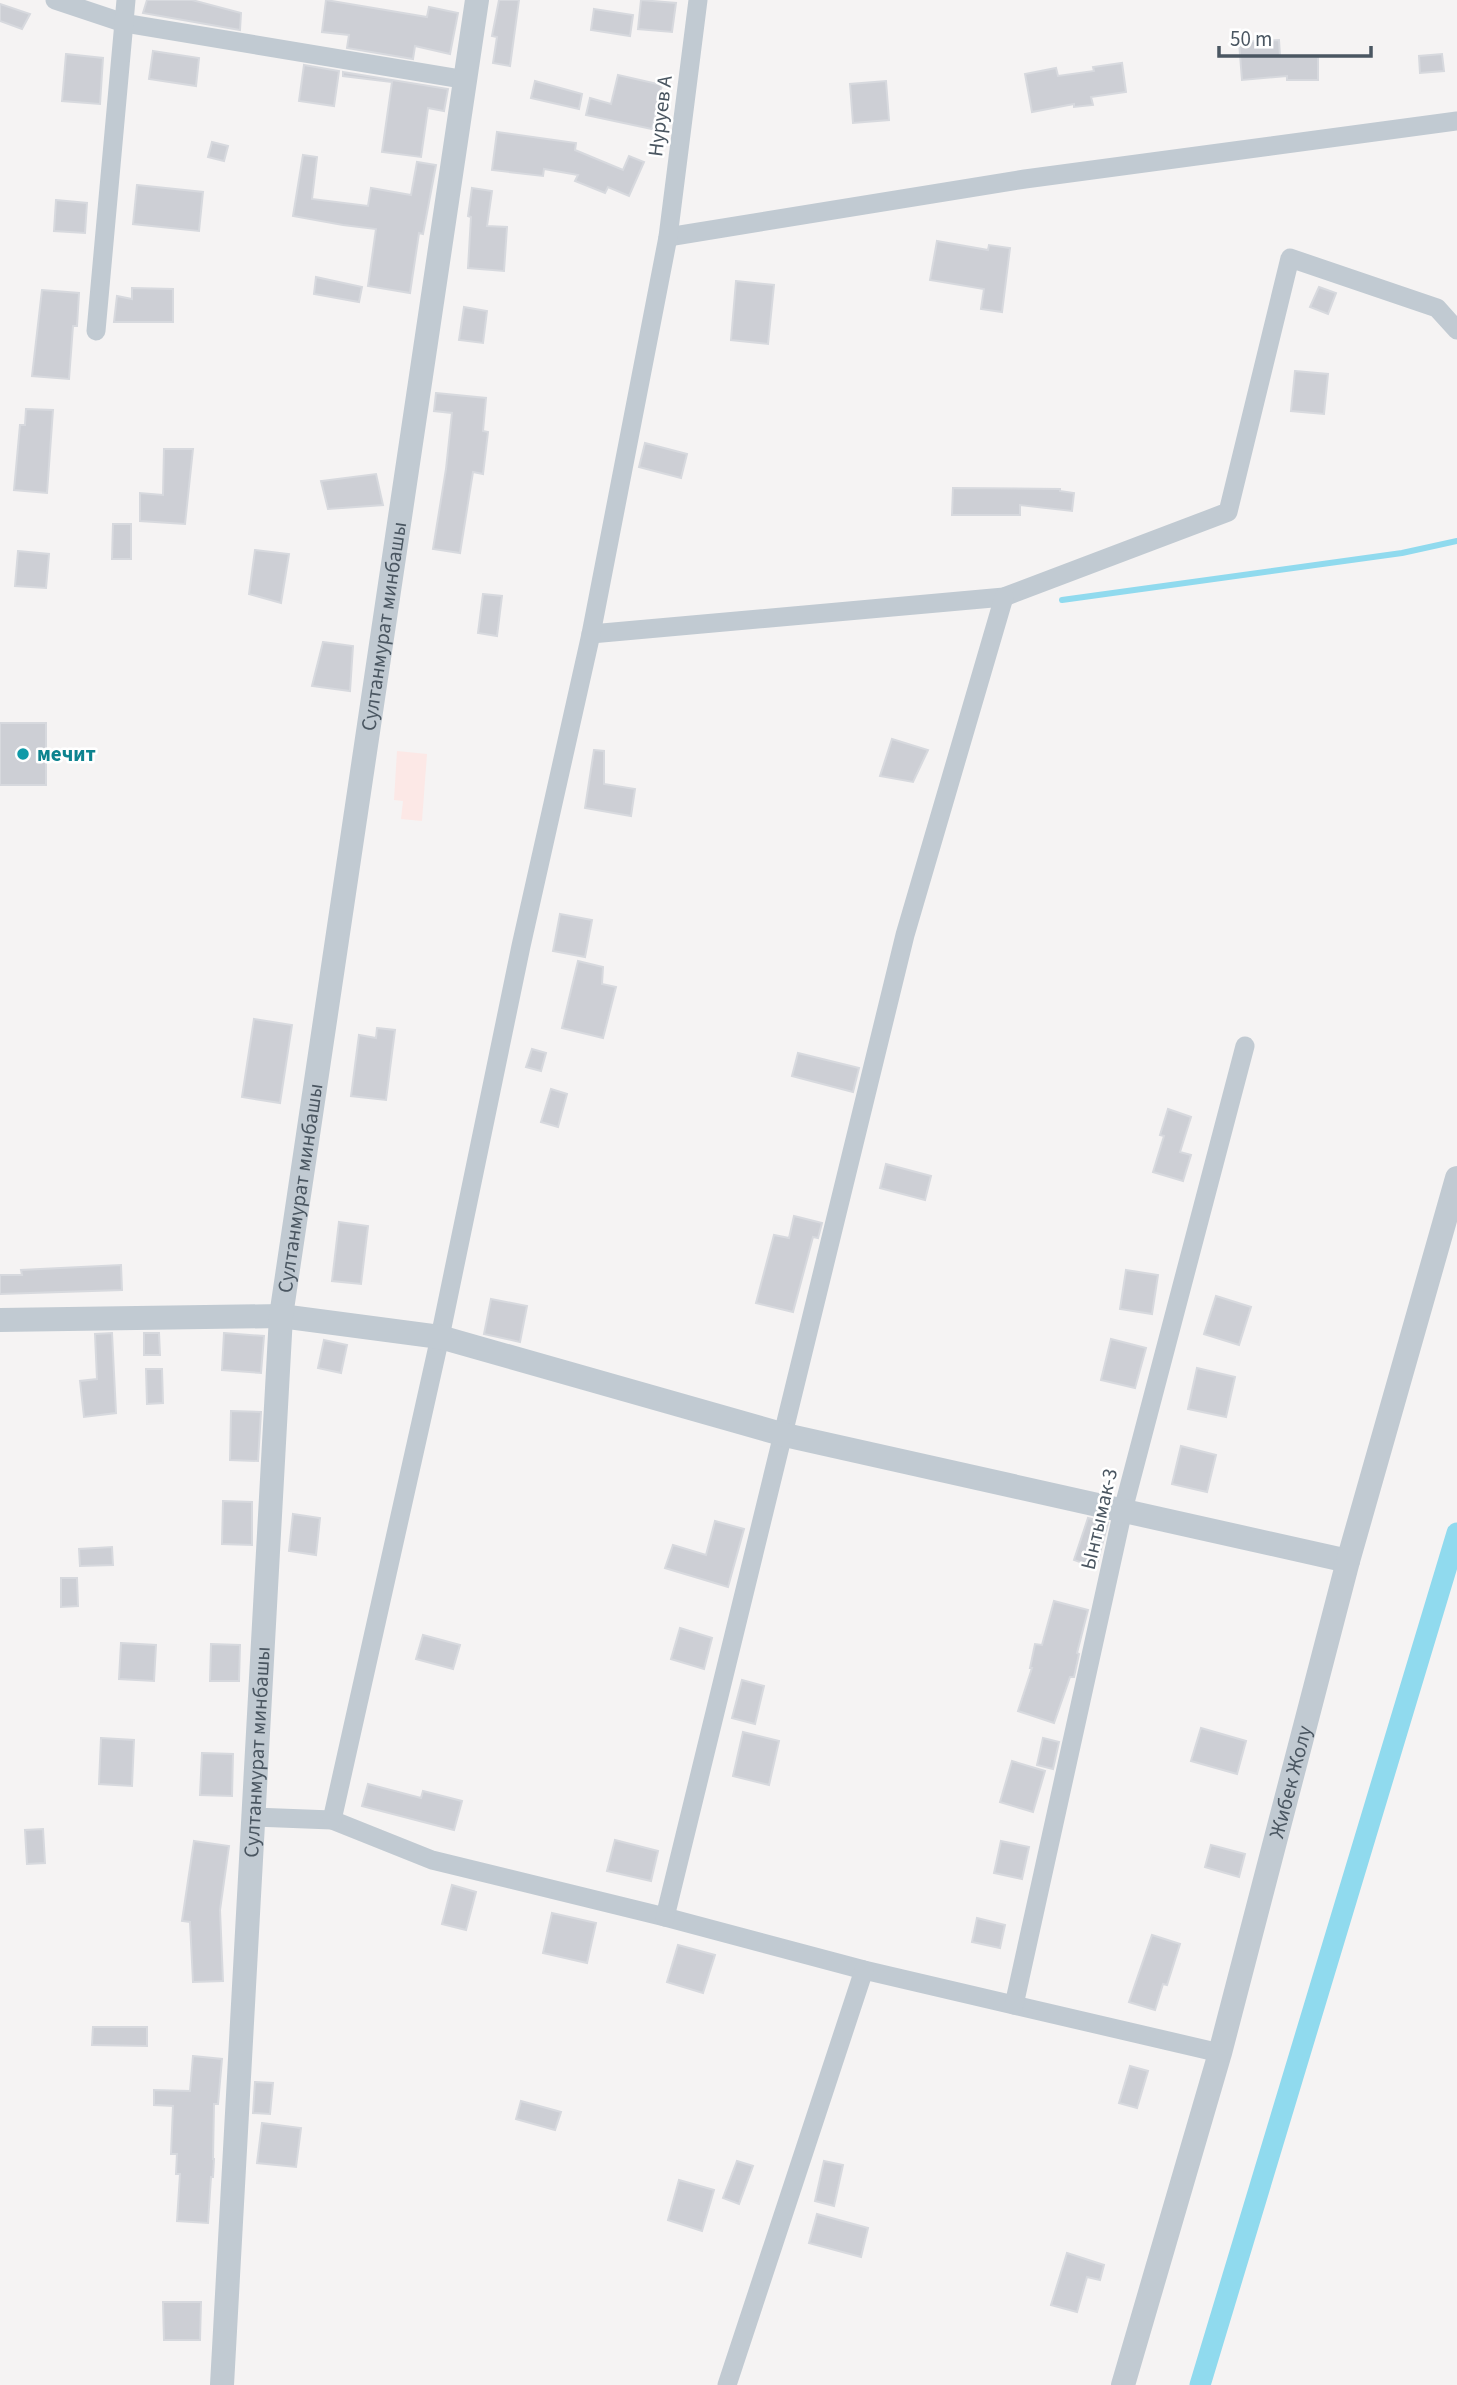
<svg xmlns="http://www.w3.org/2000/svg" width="1457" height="2385" font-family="'Source Sans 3',sans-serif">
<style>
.medical{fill:#fce8e6}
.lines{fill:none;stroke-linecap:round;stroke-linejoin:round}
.stream{stroke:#90daee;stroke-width:6}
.canal{stroke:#90daee;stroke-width:21}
.building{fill:#cdcfd5;stroke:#d7d9de;stroke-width:2}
.minor{stroke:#c1cad2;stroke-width:19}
.tertiary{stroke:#c1cad2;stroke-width:24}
.culture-dot{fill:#0f9aa8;stroke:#fff;stroke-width:2.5}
.labels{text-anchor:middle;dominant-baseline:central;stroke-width:5;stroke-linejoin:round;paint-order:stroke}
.street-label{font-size:21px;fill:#4a5661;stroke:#fff}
.culture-label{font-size:21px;font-weight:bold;fill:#0d838f;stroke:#fff;text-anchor:start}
</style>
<rect width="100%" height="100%" fill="#f5f3f3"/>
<polygon class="medical" points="397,751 427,754 422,821 401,819 403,801 394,800"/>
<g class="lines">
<polyline class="stream" points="1062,600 1402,553 1457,541"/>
<polyline class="canal" points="1200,2385 1457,1533"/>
</g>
<g class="building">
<polygon points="147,0 192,0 241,13 240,30 143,13"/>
<polygon points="326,0 427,17 429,7 458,13 450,54 415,46 413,59 347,48 349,35 322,32"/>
<polygon points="499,0 519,0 510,66 493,63 497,37 492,36"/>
<polygon points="641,0 676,3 672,32 638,29"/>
<polygon points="0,4 30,14 22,29 0,21"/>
<polygon points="594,9 633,15 630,36 591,30"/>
<polygon points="1279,40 1280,56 1318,57 1318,80 1287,80 1287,76 1242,80 1239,42"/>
<polygon points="153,51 199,58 196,86 149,79"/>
<polygon points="66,54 103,58 100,104 62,101"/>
<polygon points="1442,54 1444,71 1420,73 1419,56"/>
<polygon points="1122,63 1126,92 1091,97 1093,105 1074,107 1074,104 1032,112 1025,74 1056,68 1058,76 1094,71 1093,67"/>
<polygon points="304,65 339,71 334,106 299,101"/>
<polygon points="343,72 448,89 444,111 428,108 421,157 382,152 392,82 343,76"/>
<polygon points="618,75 662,85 652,129 586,115 590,98 611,104"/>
<polygon points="535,81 582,94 579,109 531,98"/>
<polygon points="886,81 889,120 853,123 850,84"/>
<polygon points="497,132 576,143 575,150 623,170 629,156 644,162 629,196 608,187 605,193 575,181 578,175 544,169 543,176 492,170"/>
<polygon points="212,142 228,146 224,161 208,157"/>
<polygon points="303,155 317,157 312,199 368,206 371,188 411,195 417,162 436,165 423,234 419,233 410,293 368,286 376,229 343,225 293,216"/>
<polygon points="137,185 203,192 199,231 133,224"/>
<polygon points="472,188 492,191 487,226 507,227 504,271 468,268 471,217 468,216"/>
<polygon points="56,200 87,203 85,233 54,231"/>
<polygon points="937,241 988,250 989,245 1010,248 1002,312 981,309 984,289 930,280"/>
<polygon points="316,277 362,287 359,302 314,294"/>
<polygon points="736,281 774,285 768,344 731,340"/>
<polygon points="1319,287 1336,293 1328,314 1310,307"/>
<polygon points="132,288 173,289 173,322 114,322 117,296 132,299"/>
<polygon points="42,290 79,293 77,326 73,326 69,379 32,376"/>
<polygon points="464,307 487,311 483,343 459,340"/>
<polygon points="1295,371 1328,374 1324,414 1291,411"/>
<polygon points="436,393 486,398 483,431 488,432 483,474 473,472 460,553 433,549 446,469 452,413 434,411"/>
<polygon points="26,409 53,410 47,493 14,490 20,425 25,425"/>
<polygon points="645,443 687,454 681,478 639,467"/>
<polygon points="164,449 193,449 185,524 140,521 140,493 163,495"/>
<polygon points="376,474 383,505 328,509 321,481"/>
<polygon points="953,488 1060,489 1060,491 1074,493 1072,511 1020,505 1020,515 952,515"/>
<polygon points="113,524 131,524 131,559 112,559"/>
<polygon points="255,550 289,554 281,603 249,594"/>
<polygon points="18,551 49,554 46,588 15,586"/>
<polygon points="483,594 502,596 497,636 478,633"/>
<polygon points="323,642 353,646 350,691 312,686"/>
<rect x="0" y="723" width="46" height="62"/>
<polygon points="892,739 928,750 913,782 880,776"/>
<polygon points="594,750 604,751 604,784 635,789 631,816 585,808"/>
<polygon points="560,914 592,920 585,957 553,951"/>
<polygon points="578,961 603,967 602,984 616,987 603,1038 562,1028"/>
<polygon points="254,1019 292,1025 280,1103 242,1097"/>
<polygon points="377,1028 395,1030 386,1100 351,1096 359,1035 376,1038"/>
<polygon points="532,1049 546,1053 541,1071 526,1067"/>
<polygon points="798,1053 859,1068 853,1092 792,1076"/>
<polygon points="551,1089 567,1094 558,1127 541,1122"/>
<polygon points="1168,1109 1191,1117 1180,1152 1191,1155 1183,1181 1153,1172 1164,1136 1160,1135"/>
<polygon points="886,1164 931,1176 925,1200 880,1188"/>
<polygon points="794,1216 822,1223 818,1238 813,1237 793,1312 756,1303 774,1235 789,1238"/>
<polygon points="339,1222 368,1226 361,1284 332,1281"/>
<polygon points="121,1265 122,1290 0,1294 0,1275 22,1275 21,1270"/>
<polygon points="1126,1270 1158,1275 1152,1314 1120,1309"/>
<polygon points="1216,1296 1251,1307 1239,1345 1204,1334"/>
<polygon points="491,1299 527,1306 520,1342 484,1334"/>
<polygon points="112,1333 116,1413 84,1417 80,1381 97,1379 95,1334"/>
<polygon points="144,1333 159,1333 160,1355 144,1355"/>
<polygon points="224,1333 264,1336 261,1373 222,1370"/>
<polygon points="1111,1339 1146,1348 1135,1388 1101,1380"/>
<polygon points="324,1340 347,1345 341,1373 318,1368"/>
<polygon points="1197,1368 1235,1377 1226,1417 1188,1409"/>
<polygon points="146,1369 162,1369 163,1403 147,1404"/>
<polygon points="231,1411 261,1412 258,1461 230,1460"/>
<polygon points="1181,1446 1216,1455 1207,1492 1172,1484"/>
<polygon points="223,1501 252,1502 252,1545 222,1544"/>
<polygon points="293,1514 320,1518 316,1555 289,1551"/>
<polygon points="1088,1518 1108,1523 1096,1568 1074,1560"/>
<polygon points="715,1521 744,1529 728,1587 665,1568 673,1545 706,1555"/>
<polygon points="112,1547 113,1565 80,1566 79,1549"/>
<polygon points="61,1578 77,1578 78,1606 61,1607"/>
<polygon points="1054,1601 1088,1610 1077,1653 1079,1654 1074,1677 1070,1677 1054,1723 1018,1711 1032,1668 1030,1668 1035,1644 1042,1645"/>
<polygon points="680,1628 712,1638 704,1669 671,1659"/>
<polygon points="423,1635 460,1645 453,1669 416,1659"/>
<polygon points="121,1643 156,1645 154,1681 119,1679"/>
<polygon points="211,1644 240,1645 239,1681 210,1681"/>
<polygon points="742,1680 764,1686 755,1724 732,1718"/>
<polygon points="1201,1728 1246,1741 1237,1774 1191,1761"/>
<polygon points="743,1732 779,1741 769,1785 733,1776"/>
<polygon points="101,1738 134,1740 132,1786 99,1784"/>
<polygon points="1043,1738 1059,1742 1053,1769 1037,1765"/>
<polygon points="202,1753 233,1754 232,1796 200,1795"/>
<polygon points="1012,1761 1045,1771 1033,1812 1000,1802"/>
<polygon points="368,1784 421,1798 423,1791 462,1801 454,1830 362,1806"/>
<polygon points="43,1829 45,1863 27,1864 25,1830"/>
<polygon points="615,1840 658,1851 651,1881 607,1871"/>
<polygon points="194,1841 229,1846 220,1910 223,1981 193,1982 190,1922 182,1921"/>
<polygon points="1001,1841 1029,1847 1022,1879 994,1873"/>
<polygon points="1211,1845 1245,1854 1239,1877 1205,1867"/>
<polygon points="452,1885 476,1892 466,1930 442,1924"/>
<polygon points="552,1913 596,1923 587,1963 543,1953"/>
<polygon points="977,1918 1005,1925 1000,1948 972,1942"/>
<polygon points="1152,1935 1180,1944 1167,1985 1163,1984 1155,2010 1129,2002"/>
<polygon points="678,1945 715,1955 703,1993 667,1982"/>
<polygon points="93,2027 147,2027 147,2046 92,2045"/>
<polygon points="193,2056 222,2059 218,2104 214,2104 213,2159 214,2159 213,2177 211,2177 208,2223 177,2221 180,2174 176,2174 177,2154 171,2154 173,2106 154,2105 154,2090 190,2091"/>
<polygon points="1130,2066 1148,2071 1137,2108 1119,2103"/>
<polygon points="255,2082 273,2083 270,2114 253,2113"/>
<polygon points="521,2101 561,2112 555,2130 516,2119"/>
<polygon points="262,2123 301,2128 296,2167 257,2163"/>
<polygon points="737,2161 753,2166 739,2204 723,2198"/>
<polygon points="824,2161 843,2165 834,2206 815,2201"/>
<polygon points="679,2180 714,2190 702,2231 668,2220"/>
<polygon points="817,2214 868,2228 861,2257 809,2243"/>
<polygon points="1067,2253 1104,2265 1100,2280 1087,2277 1077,2312 1051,2305"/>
<polygon points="163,2302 201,2302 200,2340 164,2340"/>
</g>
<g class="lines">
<g class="minor">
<polyline points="55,0 124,23 467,80"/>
<polyline points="668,237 1025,179 1457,121"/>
<polyline points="96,331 126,0"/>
<polyline points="591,634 1004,597 1228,512 1290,258 1437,308 1457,330"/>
<polyline points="253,1817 332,1820 432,1860 665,1917 864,1970 1220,2053"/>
<polyline points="332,1820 440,1337 521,946 591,634 668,237 698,0"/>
<polyline points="665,1917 905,935 1004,597"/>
<polyline points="1014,2005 1123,1510 1245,1046"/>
<polyline points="727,2385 864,1970"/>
</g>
<g class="tertiary">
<polyline points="0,1320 281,1316 440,1337 785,1435 1348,1561"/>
<path id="s1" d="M 222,2385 L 281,1316 L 477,0"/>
<path id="s2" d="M 1123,2385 L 1220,2053 L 1348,1561 L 1457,1178"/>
</g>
</g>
<circle class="culture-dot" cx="23" cy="754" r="7"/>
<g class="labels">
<g class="street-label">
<text transform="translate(660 116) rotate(-83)">Нуруев А</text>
<text stroke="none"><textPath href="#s1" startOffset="1768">Султанмурат минбашы</textPath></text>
<text stroke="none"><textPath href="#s1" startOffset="1200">Султанмурат минбашы</textPath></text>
<text transform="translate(1099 1519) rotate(-77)">Ынтымак-3</text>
<text stroke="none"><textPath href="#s1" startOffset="634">Султанмурат минбашы</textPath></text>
<text stroke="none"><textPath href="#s2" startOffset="626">Жибек Жолу</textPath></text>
</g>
<g class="culture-label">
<text x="37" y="754">мечит</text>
</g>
</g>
<path d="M1219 46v10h152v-10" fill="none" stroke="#4a5661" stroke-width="3.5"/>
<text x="1230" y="46" font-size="21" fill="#4a5661" stroke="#ffffff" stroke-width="5" paint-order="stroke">50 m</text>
</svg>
